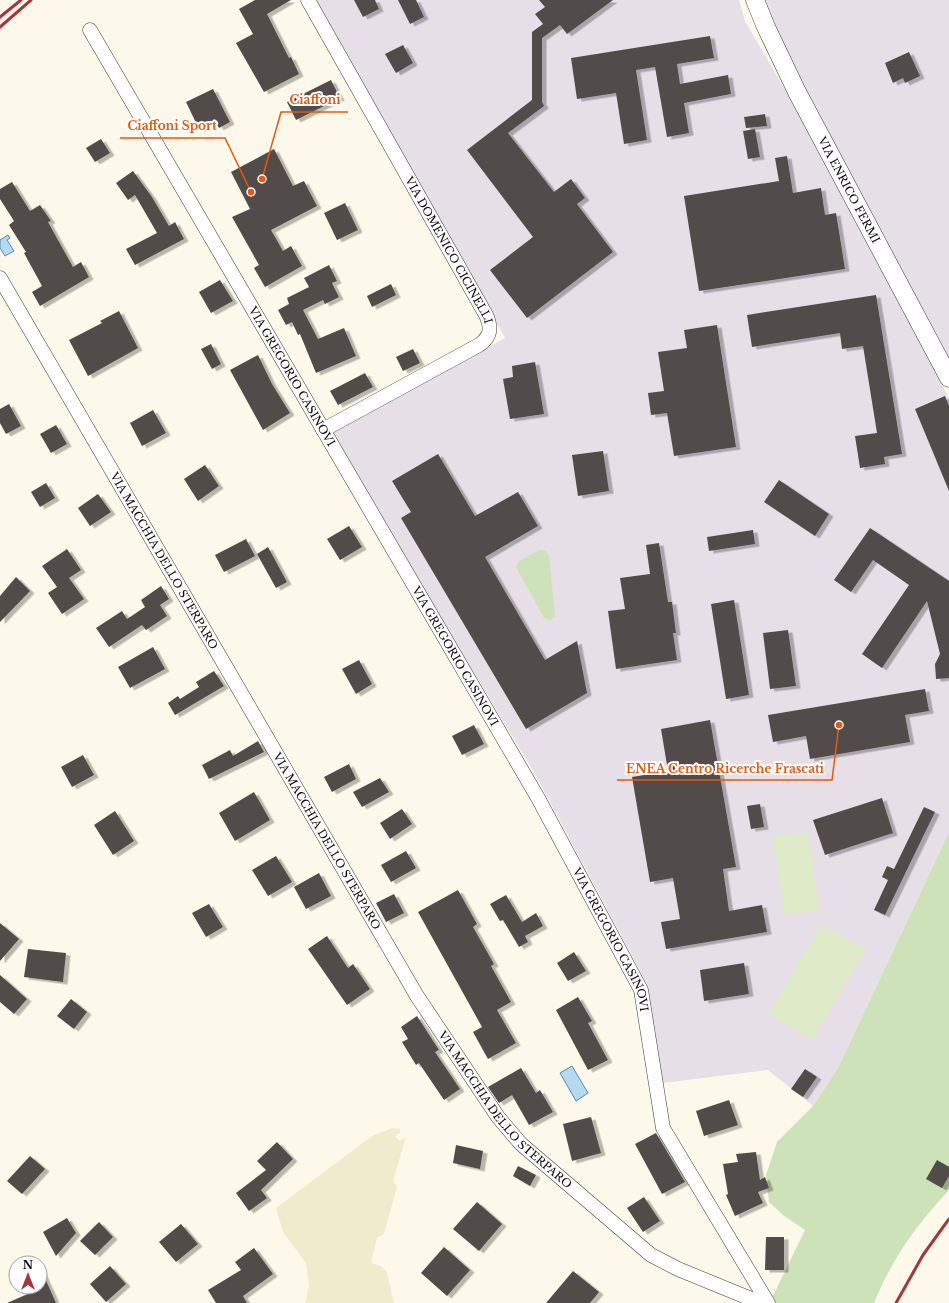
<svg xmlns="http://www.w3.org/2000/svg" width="949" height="1303" font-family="'Libre Baskerville',serif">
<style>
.industrial{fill:#e7dfe8}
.farmland{fill:#efecce}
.green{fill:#cee2b9}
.pitch{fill:#dfeac9}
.water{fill:#b5d9ed;stroke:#468dba}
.building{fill:#514c48;filter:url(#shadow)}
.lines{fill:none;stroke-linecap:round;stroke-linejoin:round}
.minor-casing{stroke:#3d3d3d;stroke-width:15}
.tertiary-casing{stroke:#3d3d3d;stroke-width:19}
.minor{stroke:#fff;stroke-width:14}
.tertiary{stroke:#fff;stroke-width:18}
.rail{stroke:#a7353b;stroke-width:3}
.labels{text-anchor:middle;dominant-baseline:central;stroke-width:4;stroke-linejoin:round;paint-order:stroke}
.street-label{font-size:11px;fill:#0a0a0a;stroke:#fff}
.leader{fill:none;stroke:#e8590c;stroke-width:1.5}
.callout-dot{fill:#e8590c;stroke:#fff;stroke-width:1.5}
.callout-label{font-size:12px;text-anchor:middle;font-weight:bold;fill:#e8590c;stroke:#fff;stroke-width:4;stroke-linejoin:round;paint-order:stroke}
</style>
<defs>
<filter id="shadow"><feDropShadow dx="4.5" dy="2.5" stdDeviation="0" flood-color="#0004"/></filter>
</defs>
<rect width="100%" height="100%" fill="#fcf9ea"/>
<g class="industrial">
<polygon points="313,0 739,0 745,21 798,112 916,332 949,399 949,832 838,1068 813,1106 768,1070 663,1083 646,982 535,774 330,433 505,338"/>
<polygon points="766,0 949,0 949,368 802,87 774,24"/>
</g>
<polygon class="farmland" points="392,1128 400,1129 400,1132 395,1137 400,1141 406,1137 393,1181 397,1187 384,1234 377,1238 371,1263 381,1266 387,1272 394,1303 305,1303 309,1286 306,1263 283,1232 276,1208 372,1136"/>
<g class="green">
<polygon points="540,550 546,551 549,556 555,617 550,620 544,618 516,567 519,561"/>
<path d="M 949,832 L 949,1190 C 917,1224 892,1259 874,1303 L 772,1303 L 770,1302 L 805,1230 L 784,1216 L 769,1202 L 766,1175 L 777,1142 L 813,1106 L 838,1068 Z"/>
</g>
<g class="pitch">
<polygon points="808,832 820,910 784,915 773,837"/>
<polygon points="822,924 866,950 812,1040 768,1014"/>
</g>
<g class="water">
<polygon points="8,235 10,238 7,240 14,251 5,256 0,248 0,240"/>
<polygon points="572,1066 588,1093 576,1101 560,1073"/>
</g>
<g class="building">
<polygon points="255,0 291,0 267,14 289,58 291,57 299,74 264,92 236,43 253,34 239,9"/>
<polygon points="354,0 375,0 379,9 363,17"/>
<polygon points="398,0 416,0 424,17 410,24"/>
<polygon points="539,0 613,0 567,34 560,25 542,38 542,102 544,106 508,133 554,192 571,179 585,198 577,204 613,252 527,318 490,270 533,237 467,150 532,100 532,32 543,24 535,14 545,7"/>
<polygon points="710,36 714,58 677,64 680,84 728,75 731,94 684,103 689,133 667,137 655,67 636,70 647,140 624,144 616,93 577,99 571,58"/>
<polygon points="403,45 413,63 396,73 385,54"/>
<polygon points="909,52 920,76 905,83 903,78 893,83 885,63"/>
<polygon points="331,80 340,98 296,120 287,102"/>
<polygon points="213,89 230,122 219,128 215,121 199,129 186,102"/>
<polygon points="765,114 767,126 746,128 744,117"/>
<polygon points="755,129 760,157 748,159 743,131"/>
<polygon points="101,139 110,153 95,162 86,148"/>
<polygon points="274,149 293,186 304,181 317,206 271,230 283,251 291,246 302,266 265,287 254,268 259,265 232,217 250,209 231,172"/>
<polygon points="787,156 793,193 821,188 825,215 836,213 845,269 699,291 684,196 779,181 775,158"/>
<polygon points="133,171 152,197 169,226 175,222 184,239 135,265 126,249 157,233 135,195 128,200 116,183"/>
<polygon points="12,182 30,211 40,205 51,221 48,222 73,267 81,262 89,277 40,306 32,292 42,286 24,253 26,252 9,225 14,221 0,199 0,189"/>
<polygon points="345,203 358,230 337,240 324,213"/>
<polygon points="329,265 337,281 332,283 339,297 325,304 323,300 303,310 318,339 344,328 356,356 316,373 300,334 298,335 292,322 286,325 278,310 289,304 287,298 309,287 304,278"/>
<polygon points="220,280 233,301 211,313 199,292"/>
<polygon points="391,284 396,295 372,307 367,296"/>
<polygon points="876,295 902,454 884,457 885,464 860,468 855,436 877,433 863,346 842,349 840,333 752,347 747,315"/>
<polygon points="119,311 138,348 88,376 69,340 102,323 100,321"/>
<polygon points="717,325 736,447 674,456 667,413 651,415 648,393 664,391 658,352 687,348 684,330"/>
<polygon points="211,344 221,364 212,369 201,349"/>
<polygon points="413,349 420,363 403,371 396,357"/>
<polygon points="258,355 272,384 290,413 263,430 230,370"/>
<polygon points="535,362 544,414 510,419 503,379 513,377 512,366"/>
<polygon points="365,373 373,387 338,405 330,391"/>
<polygon points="945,396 949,406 949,491 915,409"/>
<polygon points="9,404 21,426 6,434 0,423 0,409"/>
<polygon points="153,410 166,433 142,446 130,423"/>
<polygon points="56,425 67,444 51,453 40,434"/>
<polygon points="603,451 609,491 578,496 572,455"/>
<polygon points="438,454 475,516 518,492 538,526 485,557 545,660 577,641 587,693 526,729 401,518 411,512 392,481"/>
<polygon points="205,465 219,486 198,501 184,479"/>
<polygon points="779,480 829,514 815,536 764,502"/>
<polygon points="46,483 55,498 40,507 31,492"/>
<polygon points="98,494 111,512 90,526 78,508"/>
<polygon points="349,526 362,547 340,560 327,539"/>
<polygon points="870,528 949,581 949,678 936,679 935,664 940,654 927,601 882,668 862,654 909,585 873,560 851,592 834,580"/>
<polygon points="753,530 755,544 709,551 707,537"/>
<polygon points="246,539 255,556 224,572 215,555"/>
<polygon points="659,543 668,602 672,602 676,633 673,633 677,660 616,669 608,611 625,609 620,578 650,574 646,545"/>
<polygon points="268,547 287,582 276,588 257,554"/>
<polygon points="67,549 81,570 69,578 84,599 62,614 48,593 57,587 42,566"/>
<polygon points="16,577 30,591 0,622 0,596"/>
<polygon points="161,586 169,599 160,605 167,616 146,630 142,625 109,647 96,628 122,611 127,619 145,607 141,600"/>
<polygon points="734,600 749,695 726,699 711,604"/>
<polygon points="788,630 796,686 770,689 763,633"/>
<polygon points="153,647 165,669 130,688 118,667"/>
<polygon points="359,660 372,684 356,694 342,669"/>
<polygon points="214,671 224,686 175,715 168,703 178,696 180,699 199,687 196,682"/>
<polygon points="925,689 929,711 905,715 910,742 810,759 806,736 773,742 768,715"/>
<polygon points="710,720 736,867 723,869 729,911 762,905 767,932 666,949 661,922 680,919 673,878 650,882 632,777 668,771 661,729"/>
<polygon points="474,725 484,744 462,755 452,736"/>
<polygon points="258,741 264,752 209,779 202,765 230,750 233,756"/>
<polygon points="83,755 94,775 72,787 61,767"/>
<polygon points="349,764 356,779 332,792 324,777"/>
<polygon points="380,778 389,792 362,807 353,792"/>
<polygon points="254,792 270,820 235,841 219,813"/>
<polygon points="882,798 893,833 825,855 813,820"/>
<polygon points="760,804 764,827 751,829 747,806"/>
<polygon points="924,807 935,812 885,915 874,910 888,880 882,877 887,866 894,869"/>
<polygon points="402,809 412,824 390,839 380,823"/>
<polygon points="115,811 134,841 113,855 94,825"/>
<polygon points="406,851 416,868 391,882 381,865"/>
<polygon points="276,856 292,882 268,896 252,870"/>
<polygon points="319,873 331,896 306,909 294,887"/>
<polygon points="458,890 477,924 473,927 494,964 491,966 511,1002 497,1010 516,1043 488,1059 473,1032 482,1027 418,912"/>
<polygon points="394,894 404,913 386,922 376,903"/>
<polygon points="506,895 522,922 536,913 543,926 525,936 528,942 519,947 503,920 500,921 490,904"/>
<polygon points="209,904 223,927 206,937 192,913"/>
<polygon points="0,923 19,939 0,961"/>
<polygon points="327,936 348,968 353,964 370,989 347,1005 308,949"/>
<polygon points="28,949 66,953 63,982 24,977"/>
<polygon points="574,952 586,971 568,981 557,963"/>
<polygon points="744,963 749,994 704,1001 700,970"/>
<polygon points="0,975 27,999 14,1014 0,1002"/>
<polygon points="578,997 592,1021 588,1023 608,1060 588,1070 556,1010"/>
<polygon points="71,999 87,1012 74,1029 57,1016"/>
<polygon points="417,1016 439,1050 435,1052 460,1089 444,1100 419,1063 416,1065 402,1042 408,1039 401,1027"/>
<polygon points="521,1068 536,1093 540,1090 553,1112 529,1125 512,1095 499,1103 488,1087"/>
<polygon points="805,1069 817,1077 803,1097 791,1089"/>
<polygon points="729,1100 738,1125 704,1136 696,1111"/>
<polygon points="591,1117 601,1153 572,1161 563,1124"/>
<polygon points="656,1133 685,1182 662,1194 635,1144"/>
<polygon points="277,1142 293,1159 261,1190 267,1198 249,1211 236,1193 266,1170 257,1161"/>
<polygon points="456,1145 483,1151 480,1169 453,1163"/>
<polygon points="756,1152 760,1180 765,1177 769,1188 758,1192 763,1203 735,1216 726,1195 728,1194 723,1164 738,1162 736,1154"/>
<polygon points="30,1156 45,1169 22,1194 7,1181"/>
<polygon points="937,1160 949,1167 949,1176 942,1188 926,1179"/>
<polygon points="518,1166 536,1175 530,1186 513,1176"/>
<polygon points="644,1197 660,1221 643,1232 627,1208"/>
<polygon points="477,1202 502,1224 479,1251 453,1229"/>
<polygon points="67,1218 76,1233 56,1256 43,1232"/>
<polygon points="99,1222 113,1237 95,1255 80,1241"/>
<polygon points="181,1224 198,1244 176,1262 159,1242"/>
<polygon points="766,1237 784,1237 784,1270 765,1270"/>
<polygon points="444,1247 470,1270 447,1296 421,1273"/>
<polygon points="254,1248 273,1274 243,1296 247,1303 216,1303 208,1290 241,1270 235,1262"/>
<polygon points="110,1266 126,1284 106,1302 90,1284"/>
<polygon points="40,1267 56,1303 7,1303 30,1293 28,1287 40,1287"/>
<polygon points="573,1271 599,1292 590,1303 546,1303"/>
</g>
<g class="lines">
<defs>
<g id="minor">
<path id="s1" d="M 308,0 L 486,315 C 492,328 491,337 479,345 L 323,430"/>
<path id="s2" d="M 90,30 L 538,798 L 641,990 L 663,1128 L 768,1303"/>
<path id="s3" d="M 0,278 L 417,996 L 498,1117 L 521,1144 L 651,1255 L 678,1269 L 761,1303"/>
</g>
<g id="tertiary">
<path id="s4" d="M 755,0 L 766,27 L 797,92 L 949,378"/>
</g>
</defs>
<use href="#minor" class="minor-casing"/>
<use href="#tertiary" class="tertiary-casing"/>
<use href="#minor" class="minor"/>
<use href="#tertiary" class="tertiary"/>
<g class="rail">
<polyline points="0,17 21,0"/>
<polyline points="0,27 31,0"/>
<polyline points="896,1303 923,1255 949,1219"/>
</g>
</g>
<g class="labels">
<g class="street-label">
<text stroke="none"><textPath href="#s4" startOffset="212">VIA ENRICO FERMI</textPath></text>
<text stroke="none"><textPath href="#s1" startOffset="287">VIA DOMENICO CICINELLI</textPath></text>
<text stroke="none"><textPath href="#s2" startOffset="401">VIA GREGORIO CASINOVI</textPath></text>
<text stroke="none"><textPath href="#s3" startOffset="327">VIA MACCHIA DELLO STERPARO</textPath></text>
<text stroke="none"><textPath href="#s2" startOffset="725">VIA GREGORIO CASINOVI</textPath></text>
<text stroke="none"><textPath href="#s3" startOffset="651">VIA MACCHIA DELLO STERPARO</textPath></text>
<text stroke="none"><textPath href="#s2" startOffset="1049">VIA GREGORIO CASINOVI</textPath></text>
<text stroke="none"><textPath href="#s3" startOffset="975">VIA MACCHIA DELLO STERPARO</textPath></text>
</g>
</g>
<path class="leader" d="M262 179L281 112H348M251 192L225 138H120M839 725L832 780H617"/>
<g class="callout-dot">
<circle cx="262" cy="179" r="4"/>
<circle cx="251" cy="192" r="4"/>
<circle cx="839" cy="725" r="4"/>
</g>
<g class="callout-label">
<text x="315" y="104">Ciaffoni</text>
<text x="172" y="130">Ciaffoni Sport</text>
<text x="725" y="773">ENEA Centro Ricerche Frascati</text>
</g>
<g transform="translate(28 1275)"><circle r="19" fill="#ffffff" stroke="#9d9d9d"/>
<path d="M0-3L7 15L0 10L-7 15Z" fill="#a7353b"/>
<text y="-6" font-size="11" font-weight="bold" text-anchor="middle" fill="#0a0a0a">N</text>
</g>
</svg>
